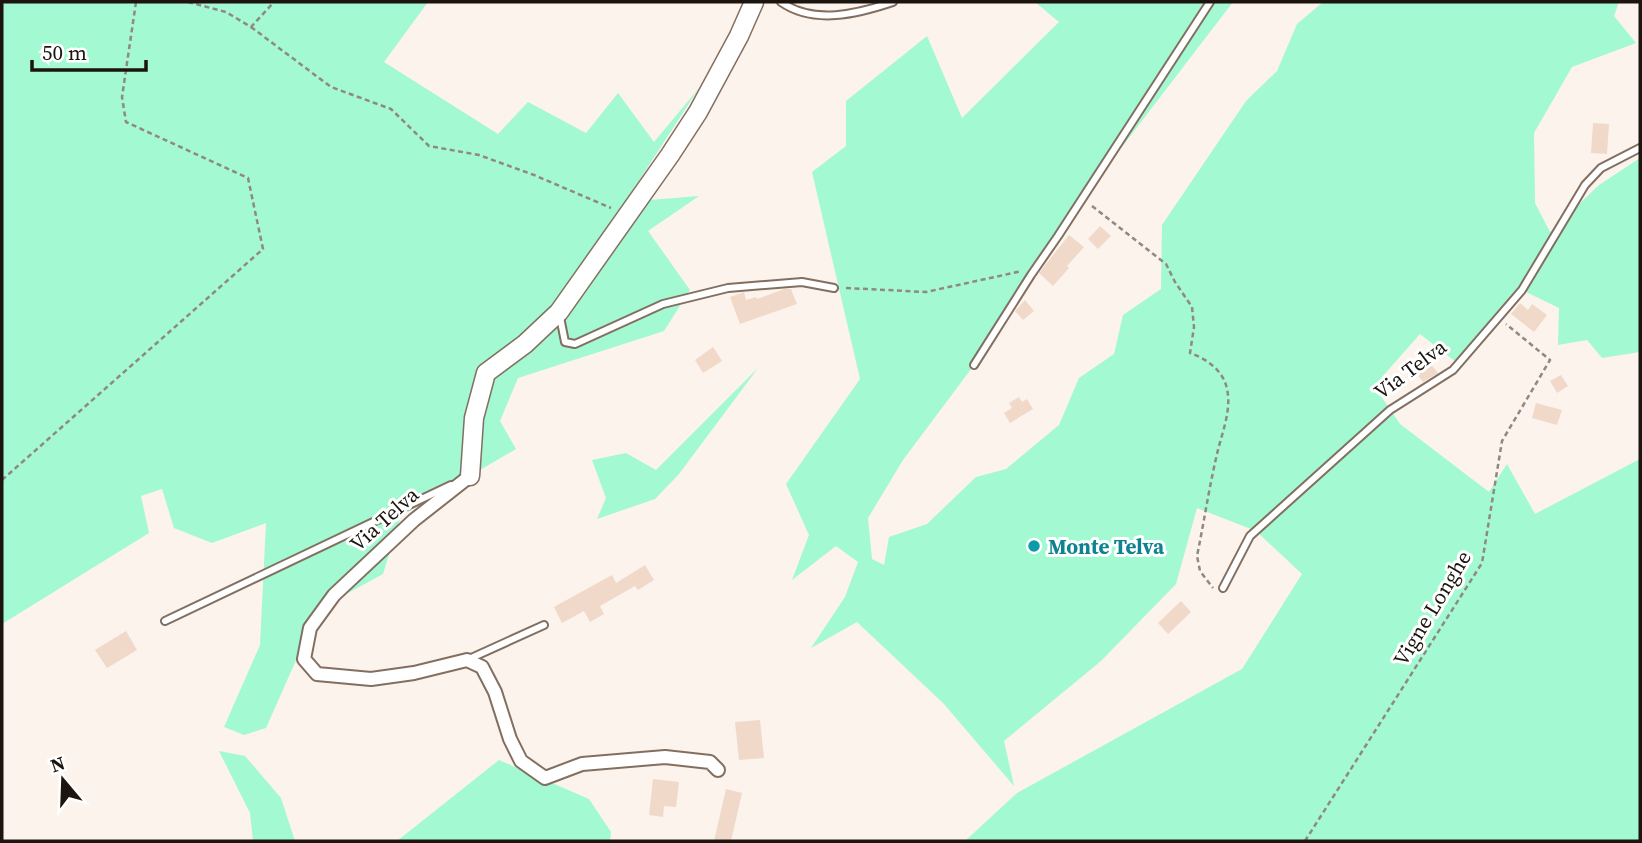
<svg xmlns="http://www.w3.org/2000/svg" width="1642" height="843" font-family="'Source Serif 4',serif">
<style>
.green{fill:#a2f9d2}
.building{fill:#f0d9c9}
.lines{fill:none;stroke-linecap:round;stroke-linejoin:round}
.lane-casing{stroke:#836f60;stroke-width:10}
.street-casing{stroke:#836f60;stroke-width:16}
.secondary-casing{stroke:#836f60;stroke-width:21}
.path{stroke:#918882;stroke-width:2.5;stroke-dasharray:5 3.5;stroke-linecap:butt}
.lane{stroke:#fff;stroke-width:6}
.street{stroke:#fff;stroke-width:12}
.secondary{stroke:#fff;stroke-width:18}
.culture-dot{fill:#0f9aa8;stroke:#fff;stroke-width:2.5}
.labels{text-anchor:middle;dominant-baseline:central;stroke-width:6;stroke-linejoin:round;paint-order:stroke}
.street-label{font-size:21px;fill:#1c140e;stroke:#fff}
.culture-label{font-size:21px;font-weight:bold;fill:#0d838f;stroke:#fff;text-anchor:start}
</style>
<rect width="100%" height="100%" fill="#fcf3ec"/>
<g class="green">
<polygon points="2,2 428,2 384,62 498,134 528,102 586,133 618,93 654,142 699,88 625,202 699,196 648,231 690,290 664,331 518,378 500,421 516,449 401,516 383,574 348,593 324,597 266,728 244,735 224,727 260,645 266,523 212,543 174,528 162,489 141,496 149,533 2,624"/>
<polygon points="1035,2 1233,2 1082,199 1031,275 998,333 903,460 868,518 872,559 884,565 889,537 927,524 976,477 1006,469 1059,425 1079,378 1114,354 1123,315 1161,289 1162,225 1246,101 1277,71 1297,24 1323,2 1619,2 1614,16 1636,43 1572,67 1534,133 1535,203 1550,232 1599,185 1640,158 1640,352 1602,358 1587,340 1558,345 1559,308 1522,290 1456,362 1420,334 1374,386 1400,424 1489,492 1507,464 1535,514 1640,459 1640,841 965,841 1017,793 1242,669 1302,574 1256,531 1197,508 1176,584 1101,661 1004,741 1014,786 944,704 857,622 811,648 845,597 858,562 836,546 792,580 809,535 786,484 860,379 812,172 846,146 846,101 927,36 962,118 1059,22"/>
<polygon points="758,368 679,474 655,499 597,519 606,498 592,460 626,453 656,470"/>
<polygon points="219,751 245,756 281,798 295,841 253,841 250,813"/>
<polygon points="499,760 589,799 611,832 610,841 397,841"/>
</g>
<g class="building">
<polygon points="1593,123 1609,124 1607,154 1591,153"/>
<polygon points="1100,226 1111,236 1098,249 1088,239"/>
<polygon points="1069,235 1084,247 1067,266 1069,268 1053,286 1039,273"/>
<polygon points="784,289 791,289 797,304 740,324 730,297 744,292 746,300 756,297 757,299"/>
<polygon points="1025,300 1034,311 1023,320 1015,311"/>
<polygon points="1520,303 1528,310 1532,304 1547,315 1534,332 1511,314"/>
<polygon points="713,347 722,361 703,373 695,360"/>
<polygon points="1429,362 1438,373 1423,382 1416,373"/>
<polygon points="1561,375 1568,386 1557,393 1550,381"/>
<polygon points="1019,397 1022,402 1027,399 1033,409 1010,423 1004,413 1012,408 1009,403"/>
<polygon points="1536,403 1562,410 1557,425 1532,418"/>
<polygon points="645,565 654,580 638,590 635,586 600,606 604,614 590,622 584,611 562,623 554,607 612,575 616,583"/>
<polygon points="1181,601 1191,612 1168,634 1158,623"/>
<polygon points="126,631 137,650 107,668 95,650"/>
<polygon points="760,720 764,758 739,760 735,722"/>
<polygon points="653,779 679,782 676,807 664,806 663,817 649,815"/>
<polygon points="726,789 742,793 731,841 714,841"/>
</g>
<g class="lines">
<defs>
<g id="lane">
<path d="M 781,2 C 814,25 857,14 893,2"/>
<polyline points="560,317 565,342 575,344 663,304 728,288 802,282 834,288"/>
<polyline points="974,365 1031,275 1058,236 1210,2"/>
<polyline points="1223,588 1250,536 1390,410 1453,370 1522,290 1585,185 1601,168 1640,148"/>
<polyline points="165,621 451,485"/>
<polyline points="469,659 544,625"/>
</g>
<polyline id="street" points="470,476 414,520 334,595 310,628 304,659 317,674 371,679 414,673 467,660 482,667 495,692 510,739 521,761 545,778 582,764 665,757 710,762 718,770"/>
<polyline id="secondary" points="470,476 474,418 486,373 525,344 559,312 670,155 698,112 739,36 754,2"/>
</defs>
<use href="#lane" class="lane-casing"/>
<use href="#street" class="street-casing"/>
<use href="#secondary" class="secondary-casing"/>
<g class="path">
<polyline points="188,2 226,12 251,27 274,2"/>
<polyline points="251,27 331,87 391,109 429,146 479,155 534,175 611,208"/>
<path d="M 1092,206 L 1166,264 L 1175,282 L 1192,307 L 1194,327 L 1190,353 C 1205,358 1221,369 1226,385 C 1233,408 1222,432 1217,454 C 1209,488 1204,522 1197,556 L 1200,571 L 1213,588"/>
<polyline points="846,288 926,292 1022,271"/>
<polyline points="2,480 263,249 248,178 126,122 122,97 136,2"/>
<polyline points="1305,841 1482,563 1502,441 1550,360 1506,324"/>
</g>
<use href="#lane" class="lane"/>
<use href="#street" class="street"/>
<use href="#secondary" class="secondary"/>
</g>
<circle class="culture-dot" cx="1034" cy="546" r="7"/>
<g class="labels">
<g class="street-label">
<text transform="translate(1410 369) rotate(-37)">Via Telva</text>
<text transform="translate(384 519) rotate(-42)">Via Telva</text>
<text transform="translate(1432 608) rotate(-59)">Vigne Longhe</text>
</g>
<g class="culture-label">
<text x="1048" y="546">Monte Telva</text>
</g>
</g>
<rect width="1642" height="843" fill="none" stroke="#1c140e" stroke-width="7"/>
<g transform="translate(63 780) rotate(341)" stroke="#ffffff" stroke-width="5" paint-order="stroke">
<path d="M0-5L12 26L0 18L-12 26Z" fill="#1c140e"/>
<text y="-10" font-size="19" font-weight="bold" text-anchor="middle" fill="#1c140e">N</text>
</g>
<path d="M32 60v10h114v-10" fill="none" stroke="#1c140e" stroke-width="3.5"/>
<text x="42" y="60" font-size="21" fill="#1c140e" stroke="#ffffff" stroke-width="5" paint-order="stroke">50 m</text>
</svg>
